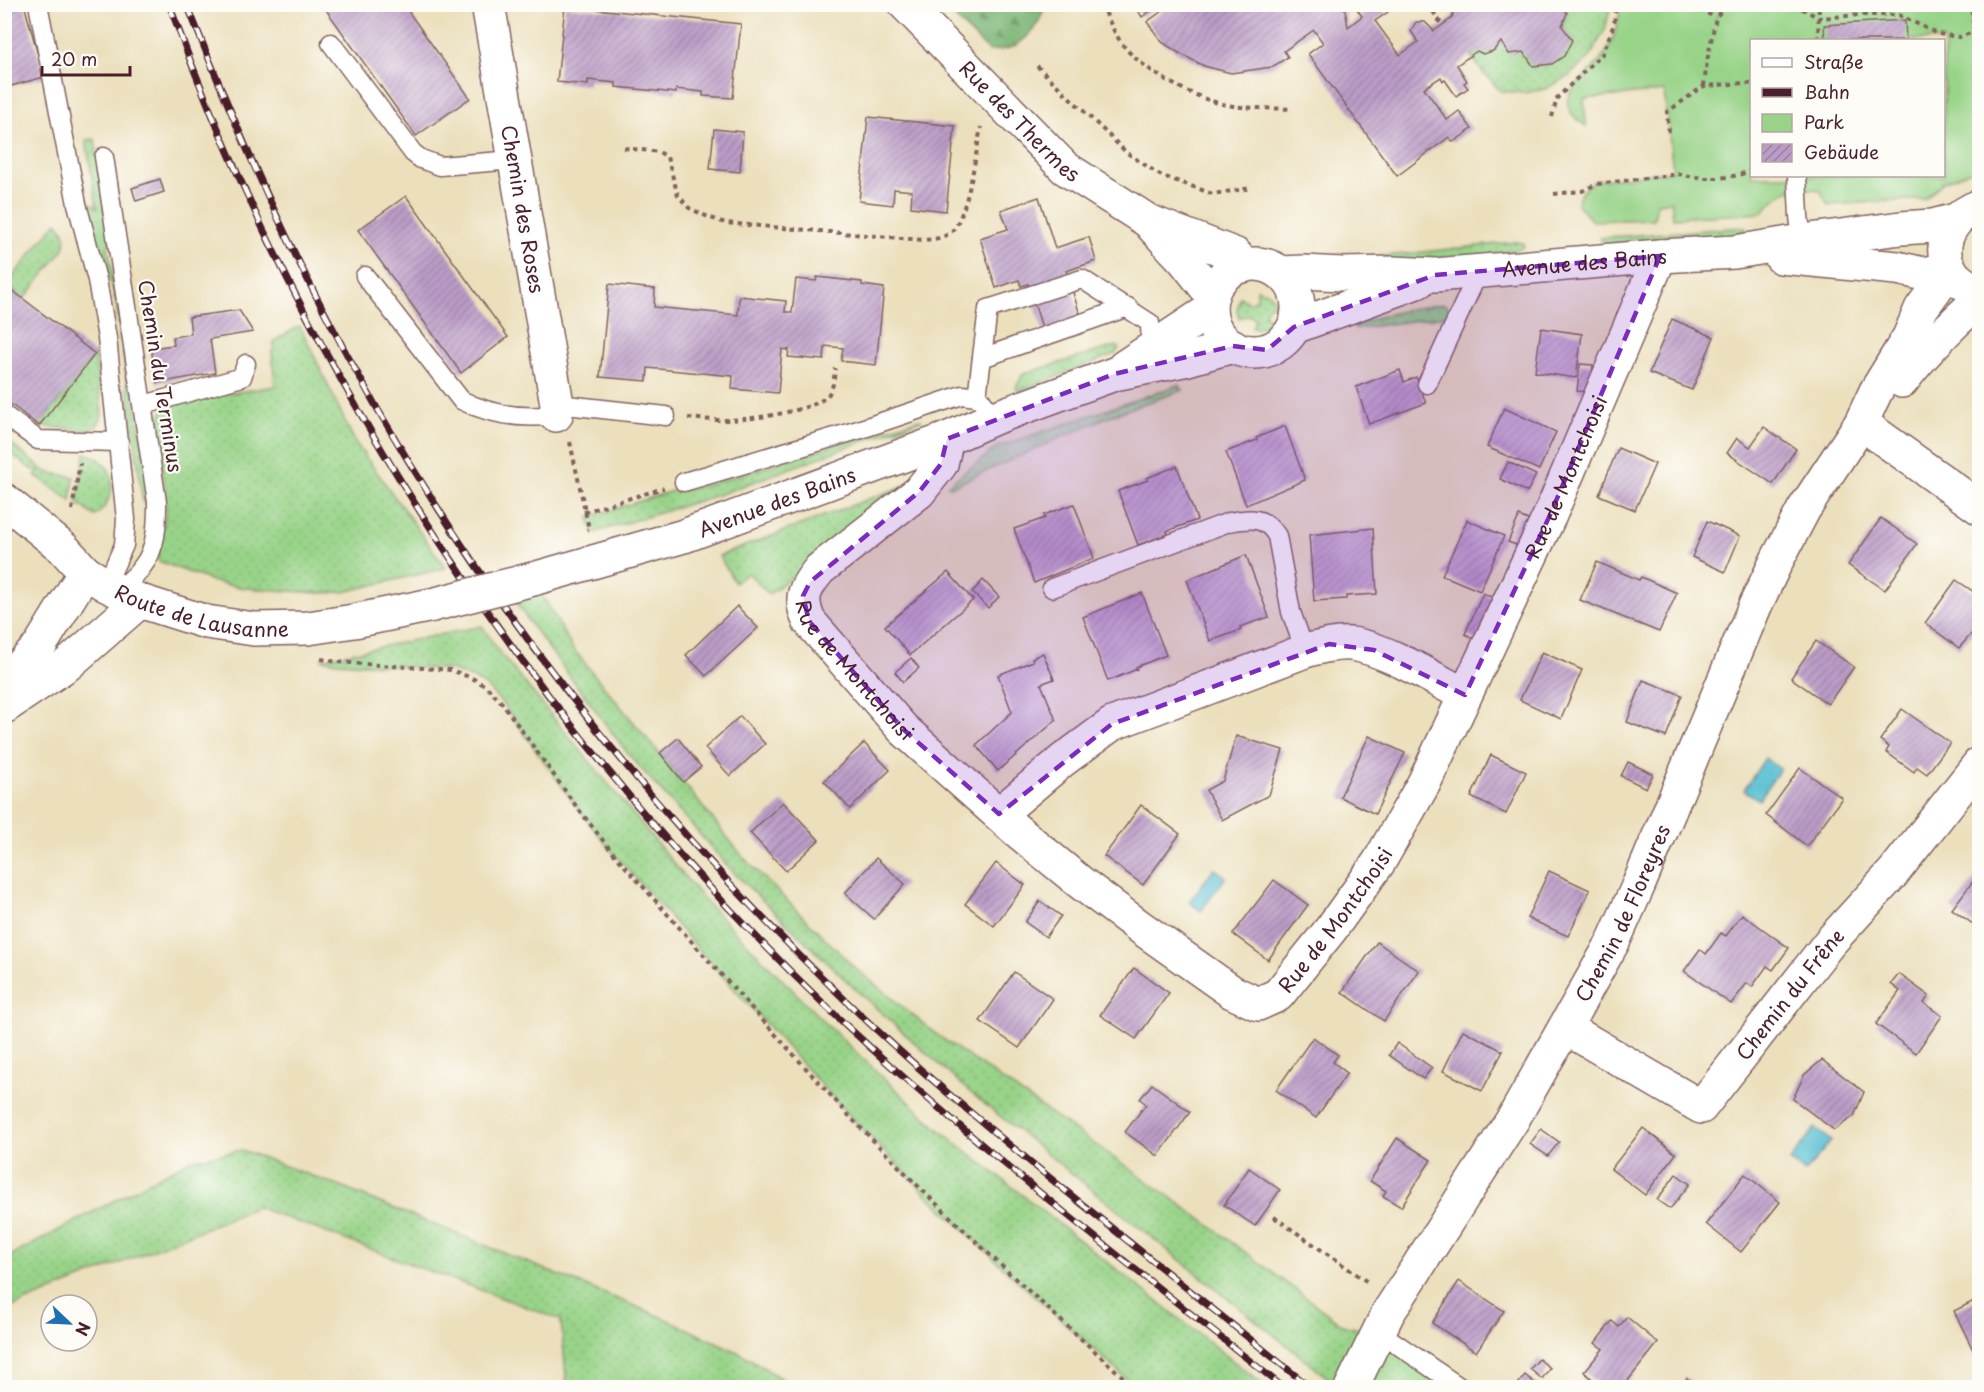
<svg xmlns="http://www.w3.org/2000/svg" width="1984" height="1392" font-family="'Playpen Sans',sans-serif">
<style>
.grass{fill:url(#grass-dots);stroke:#71795a;stroke-width:1.5}
.forest{fill:url(#forest-firs);stroke:#626a50;stroke-width:1.5}
.park{fill:#98d388;stroke:#71795a;stroke-width:1.5;fill-rule:evenodd}
.water{fill:#55bed2;stroke:#506e7e;stroke-width:1.5}
.building{fill:url(#building-hatch)}
.lines{fill:none;stroke-linecap:round;stroke-linejoin:round}
.service-casing{stroke:#82625e;stroke-width:21}
.minor-casing{stroke:#82625e;stroke-width:36}
.secondary-casing{stroke:#82625e;stroke-width:36}
.primary-casing{stroke:#82625e;stroke-width:36}
.path{stroke:#82625e;stroke-width:4;stroke-dasharray:4.5 4.5;stroke-linecap:butt}
.service{stroke:#fff;stroke-width:18}
.minor{stroke:#fff;stroke-width:33}
.secondary{stroke:#fff;stroke-width:33}
.primary{stroke:#fff;stroke-width:33}
.rail-casing{stroke:#4a1f2b;stroke-width:7}
.rail{stroke:#fdfcf7;stroke-width:4.5;stroke-dasharray:14;stroke-linecap:butt}
.primary-bridge-casing{stroke:#82625e;stroke-width:36;stroke-linecap:butt}
.primary-bridge{stroke:#fff;stroke-width:33}
.marked{fill:#7b2cbf;fill-opacity:0.2;stroke:#7b2cbf;stroke-width:4.5;stroke-dasharray:12 8;stroke-linejoin:round}
.labels{text-anchor:middle;dominant-baseline:central;stroke-width:4.5;stroke-linejoin:round;paint-order:stroke}
.street-label{font-size:20px;fill:#4a1f2b;stroke:#fdfcf7}
</style>
<defs>
<pattern id="grass-dots" width="8" height="8" patternUnits="userSpaceOnUse" patternTransform="scale(1.5)"><rect width="8" height="8" fill="#98d388"/><path d="M2 2h.1M6 6h.1" fill="none" stroke="#84b576" stroke-width="1.8" stroke-linecap="round"/></pattern>
<pattern id="forest-firs" width="22" height="20" patternUnits="userSpaceOnUse" patternTransform="scale(1.5)"><rect width="22" height="20" fill="#7ab574"/><path d="M5 1l3.5 6h-7zM16 11l3.5 6h-7z" fill="#66935f"/></pattern>
<pattern id="building-hatch" width="6" height="6" patternUnits="userSpaceOnUse" patternTransform="scale(1.5)"><rect width="6" height="6" fill="#bb9cc7"/><path d="M-1 1l2-2M0 6l6-6M5 7l2-2" fill="none" stroke="#9a7fa2"/></pattern>
</defs>
<rect width="100%" height="100%" fill="#fdfcf7"/>
<filter id="ink" filterUnits="userSpaceOnUse"><feTurbulence type="fractalNoise" baseFrequency=".0167" numOctaves="2"/><feDisplacementMap in="SourceGraphic" scale="12" xChannelSelector="R" yChannelSelector="G"/><feConvolveMatrix kernelMatrix="1 2 1 2 8 2 1 2 1" color-interpolation-filters="sRGB"/></filter>
<filter id="wash" filterUnits="userSpaceOnUse"><feTurbulence type="fractalNoise" baseFrequency=".008" numOctaves="4" result="noise"/><feDisplacementMap in="SourceGraphic" scale="24" xChannelSelector="R" yChannelSelector="G"/><feGaussianBlur stdDeviation="1.35" result="paint"/><feColorMatrix in="noise" values="0 0 0 0 0 0 0 0 0 0 0 0 0 0 0 0 0 1.4 0 .05"/><feComposite in="paint" operator="in"/></filter>
<g filter="url(#wash)">
<rect width="100%" height="100%" fill="#ebdfbc"/>
<g class="grass">
<path d="M 1562,5 L 1611,5 L 1605,29 L 1590,57 L 1569,76 L 1545,89 L 1524,93 L 1500,91 L 1486,75 L 1485,75 L 1471,56 L 1477,51 C 1487,56 1495,51 1501,42 L 1524,52 L 1533,66 C 1556,64 1561,61 1572,40 L 1562,26 L 1567,13 Z"/>
<polygon points="95,139 110,241 108,248 133,387 150,496 143,503 116,302 108,272 77,192 97,208 86,140"/>
<path d="M 57,222 C 64,230 68,238 64,249 L 24,299 L 6,285 Z"/>
<polygon points="1744,227 1747,230 1729,237 1613,245 1602,242 1600,238"/>
<path d="M 1516,242 L 1523,243 L 1524,246 C 1516,255 1430,261 1413,262 C 1395,262 1376,260 1357,259 Z"/>
<path d="M 1257,289 L 1269,293 L 1276,303 L 1267,307 L 1265,315 L 1272,322 C 1266,327 1260,329 1252,328 L 1255,319 L 1249,315 L 1239,318 L 1237,310 L 1240,297 L 1249,303 L 1257,299 Z"/>
<path d="M 1444,304 L 1447,306 L 1452,312 L 1451,315 L 1356,329 L 1353,326 C 1383,314 1412,308 1444,304 Z"/>
<path d="M 300,326 L 355,442 L 446,568 L 343,592 L 320,593 L 244,588 L 215,582 L 158,561 C 155,544 165,527 166,510 C 167,481 155,447 159,421 C 160,415 164,409 167,404 L 177,402 L 275,386 L 272,351 L 274,349 L 274,341 Z"/>
<polygon points="1116,346 1119,348 1115,354 1022,390 1018,391 1016,387 1023,374"/>
<path d="M 95,354 L 102,414 C 100,423 97,428 88,430 L 39,426 Z"/>
<polygon points="1179,385 1183,390 1107,417 951,487 948,485 998,447"/>
<polygon points="919,419 921,420 718,495 593,533 589,517 685,487 687,490 707,485"/>
<polygon points="5,439 46,472 74,477 71,501 35,475 39,470 31,469 5,449"/>
<path d="M 85,453 C 91,456 98,457 102,462 C 120,478 111,505 95,516 L 77,503 Z"/>
<polygon points="908,484 909,489 769,594 748,573 735,583 719,556"/>
<polygon points="533,579 573,649 683,782 743,857 856,969 936,1034 1083,1136 1197,1216 1344,1326 1379,1332 1461,1387 1339,1387 971,1093 857,991 734,873 629,755 529,622 506,586"/>
<polygon points="482,626 500,653 704,900 827,1025 936,1127 1266,1387 1135,1387 1008,1272 922,1190 852,1119 699,950 609,848 576,806 502,703 486,686 472,678 451,670 337,662 321,659"/>
<polygon points="242,1150 336,1185 657,1315 744,1355 794,1387 567,1387 561,1320 257,1207 5,1310 5,1259 190,1160"/>
</g>
<path class="forest" d="M 942,5 L 1044,4 L 1044,5 C 1043,22 1025,43 1009,48 C 1003,50 995,50 989,51 Z"/>
<path class="park" d="M 1620,5 L 1979,5 L 1979,172 L 1968,172 L 1943,182 L 1925,199 L 1828,205 L 1820,190 C 1791,186 1781,190 1762,213 L 1673,218 L 1671,201 L 1657,203 L 1654,219 L 1592,221 L 1577,203 L 1582,191 L 1594,181 L 1673,171 L 1664,91 L 1584,99 L 1586,126 C 1542,98 1589,80 1605,54 C 1615,39 1619,22 1620,5 ZM 1752,40 L 1944,40 L 1944,176 L 1752,176 Z"/>
<g class="water">
<polygon points="1765,758 1780,769 1759,800 1744,790"/>
<polygon points="1214,868 1226,877 1201,911 1189,902"/>
<polygon points="1815,1128 1831,1141 1805,1173 1790,1161"/>
</g>
<g id="blocks">
<g class="building">
<polygon points="4,4 24,4 44,77 4,88"/>
<polygon points="322,4 403,4 470,98 416,136"/>
<polygon points="1134,4 1220,4 1225,6 1230,4 1241,8 1262,4 1344,4 1348,27 1362,16 1357,9 1362,4 1382,4 1388,12 1375,21 1400,55 1418,42 1411,31 1416,22 1425,22 1434,31 1452,18 1456,4 1562,4 1567,13 1562,26 1572,40 1564,56 1552,64 1533,66 1524,52 1509,54 1501,42 1493,51 1483,54 1477,51 1457,65 1467,81 1464,83 1468,88 1456,96 1445,80 1443,81 1441,77 1424,88 1447,120 1459,111 1472,129 1453,142 1449,137 1397,176 1308,54 1323,43 1314,30 1284,51 1288,57 1272,67 1231,73 1204,66 1179,53 1162,42 1147,22 1162,11 1158,6 1142,17"/>
<polygon points="565,6 741,24 733,98 703,96 703,92 676,89 676,93 616,87 616,83 588,80 588,85 557,82"/>
<polygon points="1905,20 1906,40 1825,40 1824,25"/>
<polygon points="868,117 955,126 946,211 911,207 912,191 894,189 893,205 859,201"/>
<polygon points="714,129 743,132 740,172 710,169"/>
<polygon points="160,179 164,192 136,201 132,188"/>
<polygon points="406,196 508,337 461,373 358,230"/>
<polygon points="1039,197 1055,248 1089,237 1096,261 1066,271 1085,330 1047,343 1028,284 1021,286 1019,280 996,288 980,238 1008,229 1001,210"/>
<polygon points="817,277 862,282 862,285 884,288 876,365 841,361 843,348 825,346 824,360 788,357 789,350 782,349 778,393 732,389 733,376 648,368 647,381 600,377 609,284 655,289 654,307 738,315 739,296 786,301 785,312 792,312 796,279 816,281"/>
<polygon points="4,284 95,354 39,426 4,399"/>
<polygon points="239,310 253,332 210,339 215,373 157,383 151,348 174,345 173,337 191,334 189,317"/>
<polygon points="1672,319 1714,337 1692,390 1649,373"/>
<polygon points="1541,328 1582,334 1576,378 1535,372"/>
<polygon points="1580,364 1593,365 1590,392 1577,391"/>
<polygon points="1400,370 1404,382 1416,377 1426,403 1369,424 1356,387"/>
<polygon points="1504,408 1556,432 1539,470 1487,447"/>
<polygon points="1285,426 1305,480 1246,505 1226,452 1257,440 1256,438"/>
<polygon points="1764,427 1796,449 1773,484 1727,453 1737,438 1750,447"/>
<polygon points="1618,448 1655,464 1635,510 1599,495"/>
<polygon points="1508,462 1536,475 1527,492 1500,479"/>
<polygon points="1177,466 1197,520 1167,531 1168,534 1138,545 1118,491 1148,480 1147,478"/>
<polygon points="1074,504 1094,558 1034,583 1014,529 1045,518 1044,515"/>
<polygon points="1519,516 1530,521 1519,546 1508,542"/>
<polygon points="1881,518 1917,544 1885,590 1848,565"/>
<polygon points="1467,520 1504,536 1480,591 1442,575"/>
<polygon points="1707,521 1740,536 1725,572 1692,557"/>
<polygon points="1373,528 1377,594 1346,596 1346,599 1314,601 1309,535"/>
<polygon points="1246,555 1269,617 1240,627 1241,630 1210,641 1187,580"/>
<polygon points="1597,562 1639,580 1641,577 1677,593 1659,632 1580,600"/>
<polygon points="948,572 973,600 910,655 885,626"/>
<polygon points="983,580 999,597 988,608 972,592"/>
<polygon points="1956,580 1980,596 1980,624 1959,648 1925,623"/>
<polygon points="1142,593 1166,655 1136,667 1137,669 1108,681 1083,617"/>
<polygon points="1483,593 1495,599 1477,640 1465,634"/>
<polygon points="737,606 758,628 706,676 686,655"/>
<polygon points="1816,641 1854,667 1828,704 1791,678"/>
<polygon points="1542,652 1582,670 1561,719 1520,700"/>
<polygon points="1043,653 1054,679 1041,684 1056,720 998,771 976,745 1012,712 998,675 1033,661 1032,658"/>
<polygon points="911,658 919,668 903,682 895,672"/>
<polygon points="1643,680 1682,695 1666,737 1627,722"/>
<polygon points="1902,709 1950,743 1927,774 1917,767 1914,772 1886,752 1889,747 1880,740"/>
<polygon points="740,716 765,744 730,776 705,748"/>
<polygon points="1236,736 1283,750 1269,795 1222,820 1206,790 1223,781"/>
<polygon points="1369,736 1405,753 1375,814 1340,797"/>
<polygon points="678,738 701,767 683,782 660,753"/>
<polygon points="864,743 890,770 850,809 824,781"/>
<polygon points="1491,755 1526,772 1506,814 1471,797"/>
<polygon points="1628,762 1653,774 1646,788 1621,776"/>
<polygon points="1800,768 1842,798 1807,846 1766,815"/>
<polygon points="783,802 819,840 786,871 750,833"/>
<polygon points="1141,805 1180,834 1143,885 1104,856"/>
<polygon points="876,858 905,884 874,919 845,893"/>
<polygon points="996,863 1025,885 994,926 965,904"/>
<polygon points="1549,871 1590,890 1568,936 1527,918"/>
<polygon points="1976,877 1980,880 1980,929 1952,909"/>
<polygon points="1274,880 1308,905 1268,960 1233,934"/>
<polygon points="1040,901 1061,916 1046,937 1025,922"/>
<polygon points="1742,914 1789,948 1773,970 1767,966 1752,987 1747,983 1731,1004 1684,971 1700,949 1706,954 1721,933 1726,936"/>
<polygon points="1377,942 1419,971 1384,1021 1342,992"/>
<polygon points="1134,968 1169,993 1136,1039 1100,1015"/>
<polygon points="1014,972 1053,999 1019,1048 980,1021"/>
<polygon points="1899,974 1929,996 1924,1003 1942,1016 1916,1053 1876,1024 1900,991 1891,984"/>
<polygon points="1463,1030 1503,1051 1482,1091 1443,1071"/>
<polygon points="1313,1037 1338,1055 1333,1062 1347,1073 1316,1118 1276,1090"/>
<polygon points="1397,1043 1432,1068 1423,1079 1389,1055"/>
<polygon points="1822,1060 1864,1092 1854,1116 1834,1130 1793,1099 1804,1075"/>
<polygon points="1152,1084 1190,1112 1158,1156 1125,1132 1146,1104 1140,1099"/>
<polygon points="1643,1128 1676,1154 1645,1195 1611,1169"/>
<polygon points="1541,1129 1559,1142 1548,1156 1530,1144"/>
<polygon points="1397,1138 1431,1160 1401,1207 1383,1196 1386,1191 1370,1181"/>
<polygon points="1249,1168 1280,1190 1255,1226 1224,1205"/>
<polygon points="1676,1174 1690,1184 1670,1209 1657,1200"/>
<polygon points="1745,1174 1780,1202 1741,1252 1706,1224"/>
<polygon points="1459,1281 1504,1311 1476,1352 1432,1323"/>
<polygon points="1980,1298 1980,1364 1954,1311"/>
<polygon points="1627,1317 1658,1343 1622,1388 1603,1388 1584,1372 1603,1349 1595,1343 1612,1321 1619,1327"/>
<polygon points="1539,1359 1550,1368 1542,1379 1530,1369"/>
<polygon points="1525,1375 1541,1388 1515,1388"/>
<polygon points="1687,1378 1699,1388 1679,1388"/>
</g>
</g>
</g>
<g filter="url(#ink)">
<use href="#blocks" fill-opacity="0" stroke="#82625e" stroke-width="1.5"/>
<g class="lines">
<defs>
<g id="service">
<polyline points="38,4 77,204 97,280 107,338 126,519 124,545 106,585"/>
<polyline points="331,43 413,153 421,159 440,166 514,160"/>
<path d="M 104,157 L 157,502 C 157,523 157,549 142,567 C 136,576 126,583 118,591"/>
<polyline points="1797,176 1799,216 1802,241"/>
<path d="M 365,276 L 461,400 C 490,415 523,419 556,415"/>
<polyline points="982,358 1128,307"/>
<polyline points="1427,384 1479,271"/>
<polyline points="557,404 666,416"/>
<polyline points="144,405 242,377 246,364"/>
<polyline points="4,415 38,440 119,442"/>
<polyline points="994,418 981,400 977,397 988,309 1082,279 1150,323 1151,348"/>
<polyline points="684,482 858,430 962,395 977,397"/>
<path d="M 1052,588 L 1229,522 C 1250,518 1265,516 1277,536 L 1291,612 L 1305,651"/>
<polyline points="1379,1332 1461,1388"/>
</g>
<g id="minor">
<path id="s1" d="M 488,4 L 557,404 L 556,415"/>
<path id="s2" d="M 905,4 L 1065,168 L 1148,221 L 1236,255 L 1243,266"/>
<polyline points="1153,227 1185,261 1212,295"/>
<path d="M 1902,381 C 1925,351 1951,325 1980,299"/>
<polyline points="1861,423 1980,508"/>
<path id="s3" d="M 947,439 L 941,464 L 919,492 L 820,569 C 804,588 799,598 809,621 L 903,729 L 1015,829 L 1081,883 L 1140,927 L 1232,992 L 1258,1004 L 1278,995 L 1331,929 L 1379,862 L 1424,783 L 1550,515 L 1660,256"/>
<path d="M 999,814 L 1063,760 L 1112,724 L 1305,651 C 1320,647 1335,643 1351,644 C 1384,648 1434,679 1465,695"/>
<path id="s4" d="M 1566,1028 L 1701,1107 L 1830,942 L 1893,873 L 1980,763"/>
<path id="s5" d="M 1351,1388 L 1388,1313 L 1513,1119 L 1613,942 L 1639,884 L 1755,606 L 1777,560 L 1804,509 L 1861,423 L 1876,391 L 1909,337 L 1921,309 L 1950,269"/>
</g>
<g id="secondary">
<polyline points="4,683 39,647 85,572"/>
<polyline points="4,707 68,664 140,601"/>
</g>
<g id="primary">
<path d="M 1980,206 C 1934,221 1932,279 1980,290"/>
<polyline points="1781,257 1897,268 1924,274 1950,269"/>
<circle cx="1254" cy="308" r="44"/>
<path id="s6" d="M 1281,273 L 1304,272 L 1342,274 L 1394,273 L 1435,275 L 1660,256 L 1735,252 L 1802,241 L 1901,228 L 1933,226 L 1956,220"/>
<polyline points="1294,327 1419,281"/>
<polyline points="1124,367 1210,310"/>
<path id="s7" d="M 4,500 L 63,548 L 85,572 L 106,585 L 140,601 L 206,622 L 254,629 L 308,628 L 354,621 L 432,605"/>
<path id="s8" d="M 533,579 L 684,536 L 947,439 L 994,418 L 1114,374 L 1188,359 L 1233,346"/>
</g>
</defs>
<use href="#service" class="service-casing"/>
<use href="#minor" class="minor-casing"/>
<use href="#secondary" class="secondary-casing"/>
<use href="#primary" class="primary-casing"/>
<g class="path">
<path d="M 1102,4 C 1108,19 1114,33 1123,45 C 1143,71 1195,99 1227,105 C 1248,109 1271,108 1292,109"/>
<polyline points="1428,4 1442,25"/>
<polyline points="1682,4 1716,17"/>
<polyline points="1794,4 1819,18 1860,15 1899,15 1938,34 1959,37 1974,32 1971,4"/>
<polyline points="1382,5 1383,4"/>
<polyline points="1980,29 1974,32 1980,54"/>
<polyline points="1818,40 1819,4"/>
<polyline points="1037,66 1127,153 1160,175 1213,194 1251,188"/>
<polyline points="1704,86 1707,61 1716,17 1727,4"/>
<polyline points="1552,117 1557,98 1603,53 1614,24 1616,4"/>
<polyline points="1669,132 1667,112 1704,86 1744,83 1752,84"/>
<path d="M 624,148 L 659,152 L 667,157 L 678,195 L 689,208 L 708,217 L 725,223 L 924,240 C 933,239 943,239 951,232 C 968,216 976,152 981,127"/>
<path d="M 1554,194 L 1582,191 L 1597,184 L 1680,174 C 1702,180 1730,180 1752,170"/>
<path d="M 688,418 C 698,419 709,420 720,420 C 742,421 814,412 828,395 C 834,387 834,378 835,368"/>
<polyline points="570,442 589,529 587,530"/>
<polyline points="72,510 80,463"/>
<polyline points="584,512 664,488"/>
<polyline points="321,659 337,662 451,670 472,678 486,686 502,703 576,806 609,848 699,950 852,1119 922,1190 1008,1272 1135,1388"/>
<polyline points="1274,1217 1369,1283"/>
</g>
<use href="#service" class="service"/>
<use href="#minor" class="minor"/>
<use href="#secondary" class="secondary"/>
<use href="#primary" class="primary"/>
<defs>
<g id="rail">
<path d="M 169,4 C 307,385 539,732 831,1011 C 974,1146 1131,1265 1284,1388"/>
<path d="M 187,4 C 226,103 267,201 316,296 C 450,558 630,794 843,998 C 917,1070 997,1135 1077,1200 C 1155,1263 1233,1325 1311,1388"/>
</g>
</defs>
<use href="#rail" class="rail-casing"/>
<use href="#rail" class="rail"/>
<defs>
<polyline id="primary-bridge" points="432,605 533,579"/>
</defs>
<use href="#primary-bridge" class="primary-bridge-casing"/>
<use href="#primary-bridge" class="primary-bridge"/>
</g>
</g>
<path class="marked" d="M 1660,256 L 1550,515 L 1465,695 L 1374,650 L 1329,644 L 1112,724 L 999,814 L 903,729 L 809,621 L 803,596 L 810,582 L 919,492 L 941,464 L 947,439 L 1114,374 L 1233,346 L 1267,350 L 1294,327 L 1435,275 Z"/>
<g class="labels">
<g class="street-label">
<text stroke="none"><textPath href="#s2" startOffset="164">Rue des Thermes</textPath></text>
<text stroke="none"><textPath href="#s1" startOffset="208">Chemin des Roses</textPath></text>
<text stroke="none"><textPath href="#s6" startOffset="304">Avenue des Bains</textPath></text>
<text transform="translate(161 376) rotate(81)">Chemin du Terminus</text>
<text stroke="none"><textPath href="#s3" startOffset="1455">Rue de Montchoisi</textPath></text>
<text stroke="none"><textPath href="#s8" startOffset="256">Avenue des Bains</textPath></text>
<text stroke="none"><textPath href="#s7" startOffset="234">Route de Lausanne</textPath></text>
<text stroke="none"><textPath href="#s3" startOffset="310">Rue de Montchoisi</textPath></text>
<text stroke="none"><textPath href="#s5" startOffset="548">Chemin de Floreyres</textPath></text>
<text stroke="none"><textPath href="#s3" startOffset="954">Rue de Montchoisi</textPath></text>
<text stroke="none"><textPath href="#s4" startOffset="300">Chemin du Frêne</textPath></text>
</g>
</g>
<rect width="1984" height="1392" fill="none" stroke="#fdfcf7" stroke-width="24"/>
<rect x="1750" y="39" width="195" height="138" fill="#fdfcf7" stroke="#b5a4a5" stroke-width="1.5"/>
<rect x="1762" y="58" width="30" height="9" fill="#ffffff" stroke="#b5a4a5" stroke-width="1.5"/>
<text x="1804" y="69" font-size="18" fill="#4a1f2b">Straße</text>
<rect x="1762" y="88" width="30" height="9" fill="#4a1f2b" stroke="#b5a4a5" stroke-width="1.5"/>
<text x="1804" y="99" font-size="18" fill="#4a1f2b">Bahn</text>
<rect x="1762" y="114" width="30" height="18" fill="#98d388" stroke="#b5a4a5" stroke-width="1.5"/>
<text x="1804" y="129" font-size="18" fill="#4a1f2b">Park</text>
<rect x="1762" y="144" width="30" height="18" fill="url(#building-hatch)" stroke="#b5a4a5" stroke-width="1.5"/>
<text x="1804" y="159" font-size="18" fill="#4a1f2b">Gebäude</text>
<g transform="translate(69 1323) rotate(113)"><circle r="28" fill="#fdfcf7" stroke="#b5a4a5" stroke-width="1.5"/>
<path d="M0-4.5L10 22L0 15L-10 22Z" fill="#1f6fb2"/>
<text y="-9" font-size="16" font-weight="bold" text-anchor="middle" fill="#4a1f2b">N</text>
</g>
<path d="M42 66v9h88v-9" fill="none" stroke="#4a1f2b" stroke-width="3"/>
<text x="51" y="66" font-size="18" fill="#4a1f2b" stroke="#fdfcf7" stroke-width="4.5" paint-order="stroke">20 m</text>
</svg>
